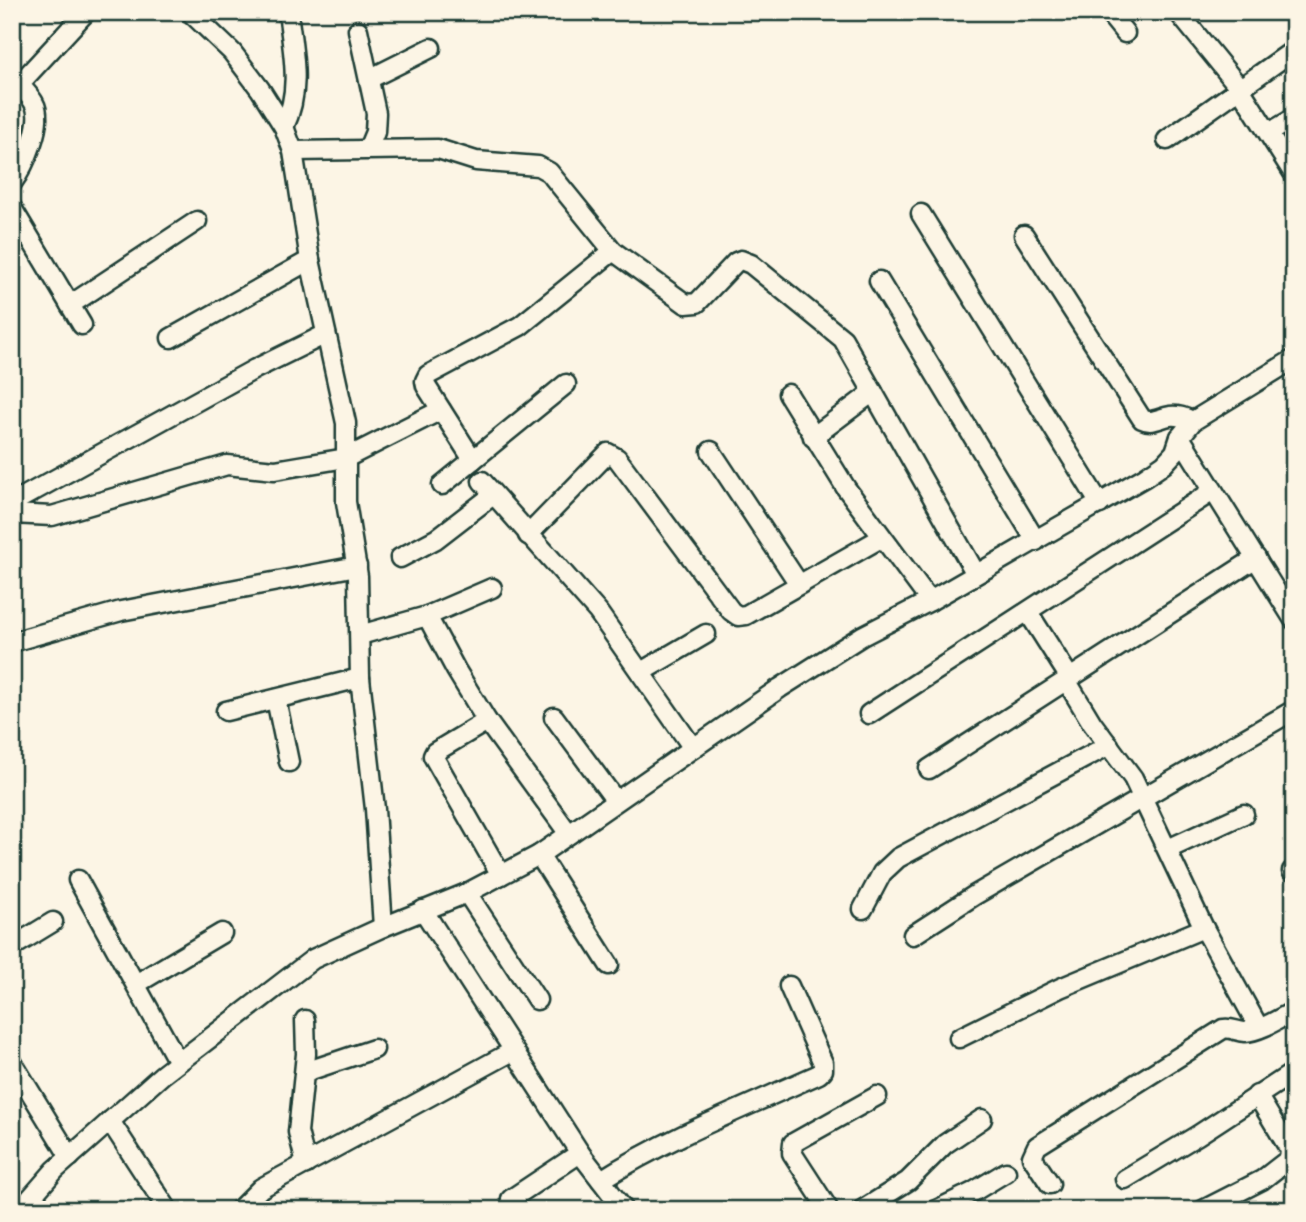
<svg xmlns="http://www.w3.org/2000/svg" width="1306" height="1222" font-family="Caveat,sans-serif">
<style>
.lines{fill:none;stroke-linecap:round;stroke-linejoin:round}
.minor-casing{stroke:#1f3d34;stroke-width:23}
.minor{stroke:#fcf5e5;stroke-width:18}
</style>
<rect width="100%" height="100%" fill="#fcf5e5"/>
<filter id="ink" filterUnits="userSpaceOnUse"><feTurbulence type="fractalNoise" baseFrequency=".0143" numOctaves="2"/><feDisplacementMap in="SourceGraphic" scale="14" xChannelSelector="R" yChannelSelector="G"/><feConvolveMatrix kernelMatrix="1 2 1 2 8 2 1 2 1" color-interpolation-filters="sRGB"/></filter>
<g filter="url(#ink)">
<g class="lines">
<defs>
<g id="minor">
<polyline points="190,12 232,52 260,89 284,127 293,151 310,260 346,423 346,502 358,576 360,678 375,809 383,927"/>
<polyline points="1108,12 1125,33"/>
<polyline points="1178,12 1239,87 1294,174"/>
<polyline points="358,30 376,113 375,132 368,149"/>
<polyline points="369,79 431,48"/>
<polyline points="12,97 24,79 86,12"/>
<path d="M 284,127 C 302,89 293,53 288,12"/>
<polyline points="1269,133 1294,118"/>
<polyline points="1167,140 1294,50"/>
<polyline points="293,151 438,149 476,161 538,166 549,172 613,251 686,304 697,303 736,262 741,260 751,264 843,339 976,574"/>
<path d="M 12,183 C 24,167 45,122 34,103 C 31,97 25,91 20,85"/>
<polyline points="12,208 82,325"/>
<polyline points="921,214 1100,504"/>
<path d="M 1024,235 L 1142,419 C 1152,424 1159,418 1170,416 C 1179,415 1185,418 1193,421"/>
<polyline points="879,281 1036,541"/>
<polyline points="70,305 197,221"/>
<polyline points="171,338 310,260"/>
<polyline points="788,394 846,488 930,601"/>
<polyline points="813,437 873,392"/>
<polyline points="1180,437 1294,620"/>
<polyline points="711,451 799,584"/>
<polyline points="473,460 426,386 425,381 428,375 520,326 613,251"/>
<polyline points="482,481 598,612 693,748"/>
<polyline points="442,485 566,384"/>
<polyline points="12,503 255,369 326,334"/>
<polyline points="12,514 52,516 227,465 275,470 346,458 441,410"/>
<polyline points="528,535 608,453 617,458 731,611 738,616 746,615 881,538"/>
<polyline points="400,558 436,539 493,495"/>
<polyline points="1028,612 1070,678"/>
<polyline points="427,616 456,670 487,721 569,834"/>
<polyline points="360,635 427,616 492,588"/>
<polyline points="12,642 121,611 357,566"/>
<polyline points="641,672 706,634"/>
<polyline points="1066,680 1092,723 1133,778 1204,928 1259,1028"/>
<polyline points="276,699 289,762"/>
<polyline points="226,711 360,678"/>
<polyline points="869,714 1213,491"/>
<polyline points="554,717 616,801"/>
<polyline points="487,721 435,752 433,756 501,875"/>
<polyline points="929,769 1256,558"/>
<polyline points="1168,849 1244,814"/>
<polyline points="539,855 609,965"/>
<polyline points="1292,871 1294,870"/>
<polyline points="78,880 178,1062"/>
<polyline points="467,893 537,1000"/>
<polyline points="863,909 882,873 898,858 1109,745"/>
<polyline points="423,910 580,1153 624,1210"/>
<polyline points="913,935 975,895 1294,710"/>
<polyline points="12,947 53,922"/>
<polyline points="136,984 222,933"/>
<polyline points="305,1020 306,1054 298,1132 306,1164"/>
<polyline points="959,1038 1060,988 1204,928"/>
<polyline points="12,1062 70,1157"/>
<polyline points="305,1072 374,1049"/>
<polyline points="110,1121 168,1210"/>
<polyline points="1125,1179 1198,1135 1294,1072"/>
<path d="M 601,1180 C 669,1137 746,1107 819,1074 L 823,1070 L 823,1063 L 789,986"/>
<path d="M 1050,1184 L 1032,1157 L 1037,1146 L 1223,1029 C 1231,1027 1237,1032 1245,1032 C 1261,1031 1280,1018 1294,1011"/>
<polyline points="511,1199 580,1153"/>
<polyline points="20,1210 55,1170 162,1075 313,959 383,927 467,893 539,855 780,688 862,636 930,601 1145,477 1164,464 1175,452 1180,437 1193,421 1294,359"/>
<polyline points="239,1210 261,1188 513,1051"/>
<polyline points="829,1210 792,1153 793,1143 877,1096"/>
<polyline points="862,1210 908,1181 945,1144 982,1119"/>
<polyline points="936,1210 973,1192 1006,1172"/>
<polyline points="1203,1210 1262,1180 1289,1159 1290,1150 1257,1095"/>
</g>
</defs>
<use href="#minor" class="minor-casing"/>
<use href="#minor" class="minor"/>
</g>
</g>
<rect width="1306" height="1222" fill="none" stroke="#fcf5e5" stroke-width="42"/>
<rect x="21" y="21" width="1264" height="1180" fill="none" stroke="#1f3d34" stroke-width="2.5" filter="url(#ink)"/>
</svg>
